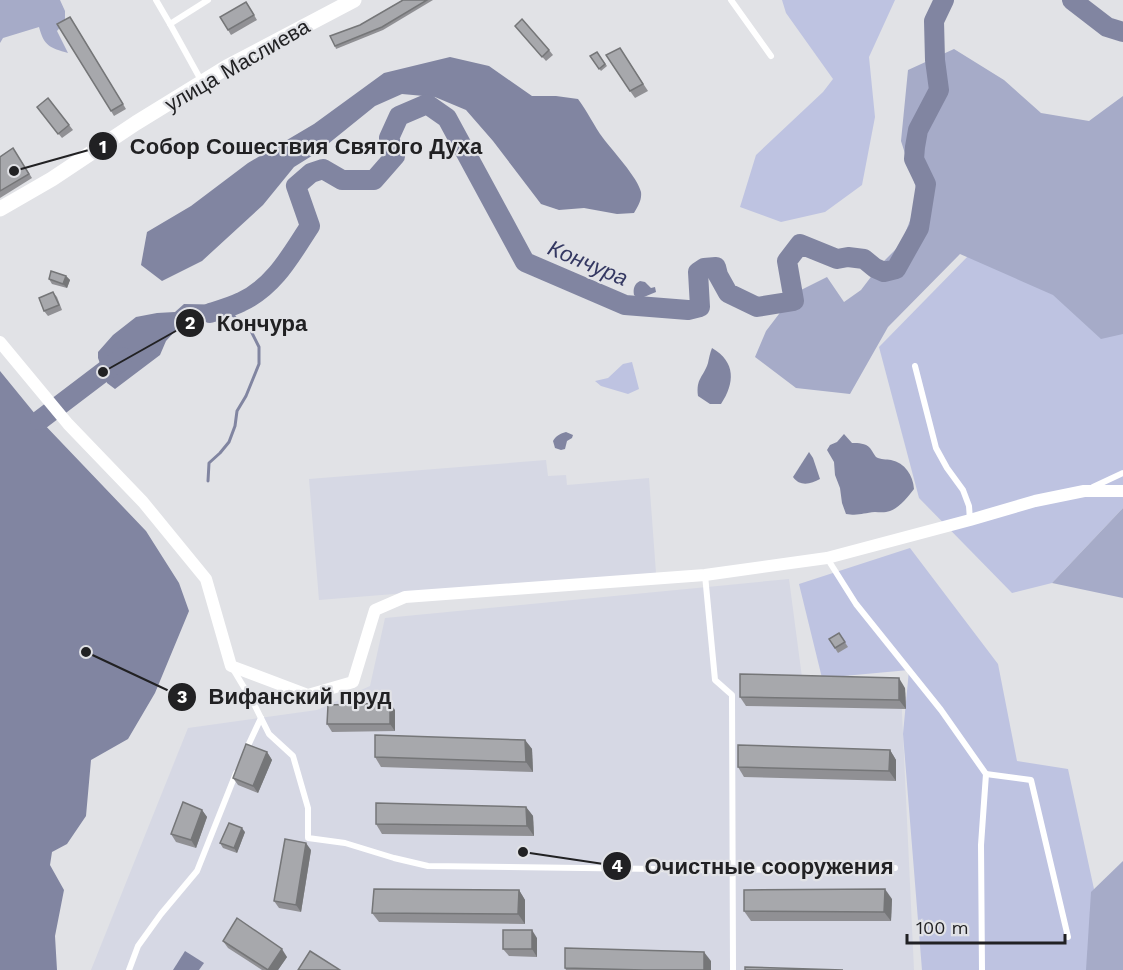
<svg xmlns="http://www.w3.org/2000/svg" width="1123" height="970" font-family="'Work Sans',sans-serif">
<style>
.built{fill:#d6d8e4}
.green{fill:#bec3e1}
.forest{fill:#a6abc8}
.water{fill:#8185a1}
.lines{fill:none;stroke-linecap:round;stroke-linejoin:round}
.stream{stroke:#8185a1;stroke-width:3}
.river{stroke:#8185a1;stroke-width:20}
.service{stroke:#fff;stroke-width:6}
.minor{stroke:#fff;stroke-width:12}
.tertiary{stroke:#fff;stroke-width:15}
.wall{fill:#909094}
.shaded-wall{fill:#757678}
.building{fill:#a7a8ac;stroke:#757678;stroke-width:1.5}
.labels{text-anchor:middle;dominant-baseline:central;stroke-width:4.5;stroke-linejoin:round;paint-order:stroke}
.street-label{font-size:21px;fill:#212123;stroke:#e1e2e6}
.water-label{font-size:22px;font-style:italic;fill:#343862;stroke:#e1e2e6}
.leader{fill:none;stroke:#212123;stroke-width:2}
.callout-dot{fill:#212123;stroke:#e1e2e6;stroke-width:2}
.mark-label{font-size:18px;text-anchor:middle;font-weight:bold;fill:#fff}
.callout-label{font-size:22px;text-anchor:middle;font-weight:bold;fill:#212123;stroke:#e1e2e6;stroke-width:4.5;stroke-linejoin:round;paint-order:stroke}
</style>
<rect width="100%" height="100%" fill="#e1e2e6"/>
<g class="built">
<polygon points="546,460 548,476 566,475 567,485 649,478 656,573 319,600 309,479"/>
<polygon points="789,579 803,685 901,691 914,970 91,970 188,728 317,710 370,686 385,618"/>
</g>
<g class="green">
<polygon points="782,0 895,0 869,57 875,117 862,185 825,212 781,222 740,207 756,155 823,92 833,79 786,13"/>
<polygon points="973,251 1123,286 1123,508 1052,583 1012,593 919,498 879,347"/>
<polygon points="632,362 639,389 628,394 601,386 595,381 608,378 623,364"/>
<polygon points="910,548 998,664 1017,761 1068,769 1094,889 1088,970 922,970 903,734 909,670 822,678 799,584"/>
</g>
<g class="forest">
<path d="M 0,0 L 60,0 L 65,11 L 65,22 L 57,31 L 68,53 C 50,48 44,46 39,27 L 3,38 L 0,43 Z"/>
<polygon points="954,49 1004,80 1041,113 1089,121 1123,96 1123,334 1101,339 1053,295 960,254 888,327 850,394 796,388 755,357 766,331 795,293 827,277 844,302 861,290 880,265 901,244 919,197 901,141 908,70"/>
<polygon points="1123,508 1123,598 1052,583"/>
<polygon points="1123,861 1123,970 1086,970 1091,892"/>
</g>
<g class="water">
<path d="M 450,57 L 489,66 L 532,96 L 556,96 L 578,99 C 588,112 594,126 603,138 C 612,150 638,178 641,192 C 642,200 638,206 634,213 L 617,214 L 584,208 L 559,210 L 541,204 L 493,141 L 466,110 L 435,97 L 402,94 L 375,106 L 318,152 L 294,167 L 263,205 L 202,261 L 162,281 L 141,265 L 147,232 L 191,206 L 248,163 L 314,124 L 384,73 Z"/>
<path d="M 640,281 L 645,282 L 651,288 L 655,287 L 656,292 L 639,299 L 634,295 C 633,289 634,284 640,281 Z"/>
<polygon points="184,304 234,305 232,316 222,316 194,326 176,330 166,341 160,355 115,389 107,383 98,358 98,352 113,335 136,317 157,313 175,312"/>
<path d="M 712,348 C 736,362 735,383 721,404 L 710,404 L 698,396 C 696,378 703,378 708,363 C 709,358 710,353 712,348 Z"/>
<polygon points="0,371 40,420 146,531 179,583 189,611 155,693 128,739 91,760 86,816 67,844 52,852 50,865 64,890 55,936 57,970 0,970"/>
<path d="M 566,432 L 573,435 L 572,438 L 567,441 L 565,449 L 561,450 L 555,448 L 553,441 C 556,436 559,434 566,432 Z"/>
<path d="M 844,434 L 852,443 C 859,443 865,443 870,448 C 871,449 875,456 876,457 C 881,460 886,459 891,460 C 905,463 913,475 914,489 C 908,497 899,508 890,511 C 885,513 879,512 875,512 C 863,513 859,516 846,514 L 842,503 L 840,488 L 835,475 L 834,462 L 827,450 L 830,445 L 837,442 Z"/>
<path d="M 809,452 L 813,458 L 820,479 C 811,484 800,487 793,477 Z"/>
<polygon points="185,951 204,963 199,970 173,970"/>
</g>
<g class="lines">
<polyline class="stream" points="208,481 209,463 220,453 229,442 235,426 237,411 246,396 259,364 259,347 249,327 238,321 232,314"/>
<g class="river">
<polyline points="1072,0 1107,27 1123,32"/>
<path d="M 210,313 C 220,310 231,307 241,302 C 274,287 291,255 310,226 L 296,186 L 311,173 L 323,169 L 342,180 L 374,180 L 395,156 L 389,138 L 399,116 L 427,104 L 447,118 L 525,262 L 625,305 L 688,310 L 700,307 L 698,272 L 704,268 L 716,267 L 718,275 L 728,293 L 757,307 L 794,301 L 787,261 L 800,244 L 837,259 L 848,257 L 864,259 L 875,268 L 884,272 L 896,269 L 919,228 L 926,184 L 914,159 L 915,147 L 918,130 L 939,90 L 935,60 L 934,21 L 944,0"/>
<polyline points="40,420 123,357"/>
</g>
<g class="service">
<polyline points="156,0 170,24"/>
<polyline points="731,0 771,56"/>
<polyline points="202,82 170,24 208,0"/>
<polyline points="915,366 936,448 947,468 963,490 969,506 970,520"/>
<polyline points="1093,487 1123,473"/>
<polyline points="827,558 856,604 941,710 986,774 981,845 982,970"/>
<polyline points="705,575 715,680 732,695 733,970"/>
<polyline points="233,669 255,706 269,734 293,756 308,808 308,838 345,843 394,858 428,866 733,870 895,868"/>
<polyline points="246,750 261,718"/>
<polyline points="986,774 1031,780 1068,937"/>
<polyline points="129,970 138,946 161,914 197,871 236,773"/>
</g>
<polyline class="minor" points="0,342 68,424 143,502 206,579 231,666 308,695 353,682 375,610 405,597 705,575 827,558 970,520 1035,501 1084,491 1123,491"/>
<polyline class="tertiary" points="0,209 52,179 136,123 227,67 354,0"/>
</g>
<g class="wall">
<polygon points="403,0 433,0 383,30 336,49 335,46 360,25"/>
<polygon points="246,2 257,20 231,35 228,30"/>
<polygon points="70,17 126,109 114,116 111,111"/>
<polygon points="515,26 549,50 553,55 546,61"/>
<polygon points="620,48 648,91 635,98 630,91"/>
<polygon points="597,52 607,66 601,71 590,56"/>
<polygon points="48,98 73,130 62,138 37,107"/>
<polygon points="13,148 32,178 0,198 0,157"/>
<polygon points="66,276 70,280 67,288 52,284 49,279"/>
<polygon points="53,292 57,297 62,310 48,316 44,311"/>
<polygon points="839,633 848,647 838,653 829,639"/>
<polygon points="905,688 906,709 746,706 740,697"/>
<polygon points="395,710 395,731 332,732 327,724"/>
<polygon points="525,740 532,749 533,772 381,767 375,757"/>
<polygon points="890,750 896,760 896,781 744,777 738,767"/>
<polygon points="267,752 272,760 258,793 238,785 233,778"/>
<polygon points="526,807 533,816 534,836 382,834 376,824"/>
<polygon points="202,810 207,817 196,848 176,842 171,834"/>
<polygon points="245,832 237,853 223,848 220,843"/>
<polygon points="311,850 301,912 279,908 274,901"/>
<polygon points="519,890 525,900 525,924 379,922 372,913"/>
<polygon points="892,899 891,921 751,921 744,911"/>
<polygon points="537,938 537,957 509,956 503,949"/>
<polygon points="223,941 287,957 278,970 262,970 228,948"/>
<polygon points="711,961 711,970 566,970 565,968"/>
</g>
<g class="shaded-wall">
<polygon points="66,276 70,280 67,288 63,284"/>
<polygon points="899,678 905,688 906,709 899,700"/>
<polygon points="390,703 395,710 395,731 390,724"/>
<polygon points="525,740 532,749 533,772 526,762"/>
<polygon points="890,750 896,760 896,781 889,771"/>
<polygon points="267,752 272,760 258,793 253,786"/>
<polygon points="526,807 533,816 534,836 527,826"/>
<polygon points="202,810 207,817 196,848 191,840"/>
<polygon points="242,828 245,832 237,853 234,848"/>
<polygon points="306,843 311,850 301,912 296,905"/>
<polygon points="885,889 892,899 891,921 884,912"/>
<polygon points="519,890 525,900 525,924 518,914"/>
<polygon points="532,930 537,938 537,957 532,949"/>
<polygon points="282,949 287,957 278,970 268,970"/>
<polygon points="704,952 711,961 711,970 704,970"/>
</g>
<g class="building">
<polygon points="403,0 427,0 382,27 335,46 330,36 360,25"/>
<polygon points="246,2 254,15 228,30 220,17"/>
<polygon points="70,17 123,104 111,111 57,24"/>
<polygon points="522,19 549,50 542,57 515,26"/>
<polygon points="620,48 643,84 630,91 606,55"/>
<polygon points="597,52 605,64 599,69 590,56"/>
<polygon points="48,98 69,125 58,134 37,107"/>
<polygon points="13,148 29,174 0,191 0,157"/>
<polygon points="51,271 66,276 63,284 49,279"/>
<polygon points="53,292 59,305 44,311 39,298"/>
<polygon points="839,633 845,642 835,648 829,639"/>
<polygon points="740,674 899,678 899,700 740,697"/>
<polygon points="390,703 390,724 327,724 328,705"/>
<polygon points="375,735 525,740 526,762 375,757"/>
<polygon points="246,744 267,752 253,786 233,778"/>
<polygon points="738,745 890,750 889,771 738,767"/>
<polygon points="183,802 202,810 191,840 171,834"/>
<polygon points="376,803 526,807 527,826 376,824"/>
<polygon points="229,823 242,828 234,848 220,843"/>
<polygon points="285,839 306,843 296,905 274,901"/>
<polygon points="374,889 519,890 518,914 372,913"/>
<polygon points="885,889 884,912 744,911 744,890"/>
<polygon points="237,918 282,949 268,970 223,941"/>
<rect x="503" y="930" width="29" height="19"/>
<polygon points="565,948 704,952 704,970 644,970 565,968"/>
<polygon points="310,951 340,970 298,970"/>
<polygon points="745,967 843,970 745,970"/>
</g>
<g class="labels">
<g class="street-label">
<text transform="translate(237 65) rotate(-30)">улица Маслиева</text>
</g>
<g class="water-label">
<text transform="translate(588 263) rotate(23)">Кончура</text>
</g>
</g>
<path class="leader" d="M14 171L103 146M103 372L190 323M86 652L182 697M523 852L617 866"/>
<g class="callout-dot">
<circle cx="14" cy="171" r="6"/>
<circle cx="103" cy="372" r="6"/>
<circle cx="86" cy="652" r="6"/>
<circle cx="523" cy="852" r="6"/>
<circle cx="103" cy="146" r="15"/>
<circle cx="190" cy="323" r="15"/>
<circle cx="182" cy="697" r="15"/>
<circle cx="617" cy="866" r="15"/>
</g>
<g class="mark-label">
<text x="103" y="153">1</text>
<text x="190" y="329">2</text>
<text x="182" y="703">3</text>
<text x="617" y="872">4</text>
</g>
<g class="callout-label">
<text x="306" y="154">Собор Сошествия Святого Духа</text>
<text x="262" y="331">Кончура</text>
<text x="300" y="704">Вифанский пруд</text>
<text x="769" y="874">Очистные сооружения</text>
</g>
<path d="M907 934v9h158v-9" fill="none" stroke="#212123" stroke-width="3"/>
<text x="916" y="934" font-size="18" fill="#212123" stroke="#e1e2e6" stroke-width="4.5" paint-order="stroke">100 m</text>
</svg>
